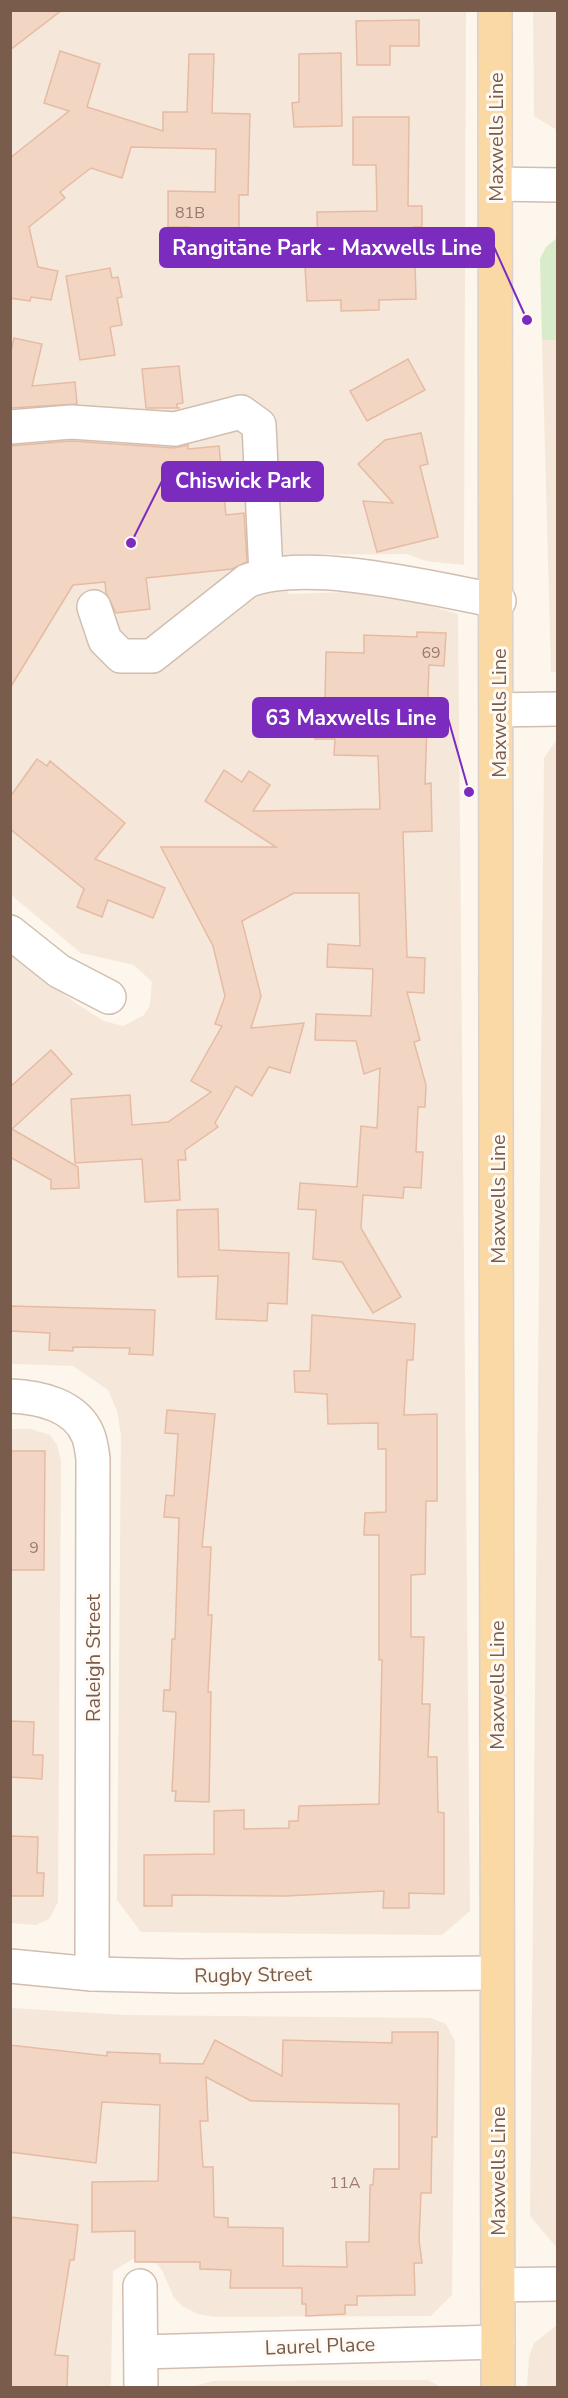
<svg xmlns="http://www.w3.org/2000/svg" width="568" height="2398" font-family="'Nunito Sans',sans-serif">
<style>
.residential{fill:#f5e8da}
.green{fill:#d8ecc9}
.building{fill:#f3d5c3;stroke:#e6bba3;stroke-width:1.5;fill-rule:evenodd}
.lines{fill:none;stroke-linecap:round;stroke-linejoin:round}
.minor-casing{stroke:#d1beb0;stroke-width:36}
.major-casing{stroke:#dad1cd;stroke-width:36}
.minor{stroke:#fff;stroke-width:33}
.major{stroke:#fbd9a5;stroke-width:33}
.labels{text-anchor:middle;dominant-baseline:central;stroke-width:6;stroke-linejoin:round;paint-order:stroke}
.number-label{font-size:16px;fill:#987a6a}
.street-label{font-size:20px;fill:#7a5c4d;stroke:#fffaf3}
.leader{fill:none;stroke:#7b2cbf;stroke-width:2}
.callout-dot{fill:#7b2cbf;stroke:#fffaf3;stroke-width:2}
.callout{fill:#7b2cbf;stroke:#7b2cbf;stroke-width:2}
.callout-label{font-size:21px;text-anchor:middle;font-weight:bold;fill:#fff}
</style>
<rect width="100%" height="100%" fill="#fdf6ec"/>
<g class="residential">
<polygon points="11,11 466,11 464,565 426,561 407,554 288,555 288,594 378,591 458,614 470,1911 442,1935 141,1932 117,1900 121,1435 117,1411 108,1390 73,1366 11,1364 10,952 77,1004 104,1021 123,1026 144,1015 150,1005 152,982 134,965 81,953 11,895"/>
<polygon points="533,11 557,11 557,130 534,116"/>
<polygon points="542,340 558,340 557,672 551,672"/>
<polygon points="557,739 558,2248 557,2248 530,2216 544,758"/>
<polygon points="11,1429 31,1429 50,1435 57,1445 61,1461 58,1902 49,1919 36,1925 11,1923"/>
<polygon points="11,2008 126,2015 431,2018 446,2024 455,2041 452,2295 431,2316 215,2317 198,2314 182,2306 174,2298 162,2270 156,2263 133,2259 113,2271 111,2387 11,2388"/>
<polygon points="557,2325 557,2387 527,2387 529,2357 534,2343"/>
<polygon points="428,2380 441,2387 191,2387 213,2381"/>
</g>
<polygon class="green" points="557,238 557,340 542,340 540,259 546,247"/>
<g class="building">
<polygon points="10,10 62,10 10,50"/>
<polygon points="419,20 419,46 390,46 390,65 357,65 356,21"/>
<polygon points="60,51 100,64 87,107 163,131 163,112 187,112 189,54 214,54 212,113 250,114 248,195 239,195 239,229 190,231 190,227 168,227 168,191 215,192 216,149 131,147 122,178 91,168 60,192 65,198 29,227 38,267 58,271 51,300 31,297 30,301 10,298 10,158 69,111 44,103"/>
<polygon points="341,53 342,126 294,127 292,103 299,102 299,54"/>
<polygon points="353,117 409,117 408,206 422,206 422,227 414,227 416,299 379,300 379,310 341,311 341,300 307,301 305,267 318,266 317,212 377,211 376,165 353,165"/>
<polygon points="110,268 112,278 118,277 122,297 117,298 122,325 110,327 115,355 80,360 66,276"/>
<polygon points="14,338 42,344 32,386 75,382 77,404 10,408 10,356"/>
<polygon points="408,359 425,390 367,421 350,391"/>
<polygon points="179,366 183,403 177,404 177,408 180,408 146,408 142,369"/>
<polygon points="421,433 428,464 420,466 438,537 377,552 363,501 393,503 358,464 385,440"/>
<polygon points="71,441 174,448 188,445 188,449 219,446 226,515 244,513 247,562 232,569 146,578 150,609 116,613 106,593 105,582 73,585 10,688 10,446"/>
<polygon points="417,632 446,633 444,666 429,665 425,784 431,783 432,831 403,832 407,957 425,958 424,993 407,992 420,1040 414,1042 426,1085 425,1107 418,1107 416,1152 423,1152 421,1188 404,1187 403,1198 363,1195 361,1228 401,1297 373,1313 342,1262 313,1259 316,1210 298,1209 300,1183 357,1187 361,1126 377,1128 380,1068 364,1074 356,1041 315,1040 316,1014 371,1016 373,969 327,967 328,944 360,946 359,893 294,893 242,921 261,996 251,1028 304,1023 290,1073 269,1067 252,1096 236,1086 215,1123 218,1127 185,1150 186,1160 178,1160 180,1200 145,1202 142,1159 75,1163 71,1099 130,1095 132,1125 168,1122 211,1092 191,1081 222,1026 215,1024 225,996 213,946 161,847 276,847 205,801 224,770 242,782 249,771 270,785 253,811 380,809 378,756 334,755 335,739 315,739 317,698 325,698 326,652 364,653 364,635 417,637"/>
<polygon points="37,759 47,766 50,761 125,823 95,859 165,888 153,918 108,900 102,917 77,907 84,889 10,829 10,797"/>
<polygon points="51,1050 72,1074 12,1129 78,1167 79,1188 51,1189 51,1180 10,1157 10,1087"/>
<polygon points="218,1209 219,1250 289,1253 287,1304 268,1303 267,1321 216,1319 218,1276 178,1277 177,1210"/>
<polygon points="10,1306 155,1310 153,1355 129,1354 130,1348 73,1347 73,1351 49,1350 50,1333 10,1331"/>
<polygon points="312,1315 415,1324 413,1360 407,1360 404,1415 437,1414 437,1501 426,1501 425,1574 411,1575 411,1637 424,1637 422,1704 430,1704 428,1757 437,1757 438,1812 444,1813 444,1894 409,1893 409,1908 383,1908 384,1891 286,1896 172,1895 172,1906 144,1906 144,1855 214,1854 214,1811 244,1810 244,1829 289,1828 289,1821 298,1821 299,1806 379,1804 382,1660 379,1660 379,1535 364,1535 365,1513 386,1512 386,1449 378,1449 378,1423 328,1424 327,1394 295,1392 294,1371 310,1371"/>
<polygon points="167,1410 215,1414 202,1547 211,1547 208,1615 212,1615 208,1692 211,1692 209,1802 175,1801 176,1791 172,1791 176,1712 163,1711 164,1690 170,1690 172,1639 175,1639 179,1518 164,1517 166,1495 174,1496 178,1434 165,1433"/>
<polygon points="10,1451 45,1451 44,1570 10,1570"/>
<polygon points="10,1721 34,1722 33,1755 43,1755 42,1779 10,1777"/>
<polygon points="10,1836 38,1837 37,1873 44,1873 43,1896 10,1896"/>
<path d="M 392,2032 L 438,2032 L 437,2137 L 432,2137 L 431,2193 L 421,2193 L 419,2240 L 422,2263 L 414,2263 L 415,2295 L 357,2296 L 357,2305 L 345,2305 L 345,2314 L 306,2316 L 306,2304 L 302,2304 L 302,2288 L 230,2288 L 231,2270 L 200,2269 L 200,2262 L 135,2262 L 135,2231 L 92,2232 L 92,2182 L 158,2181 L 160,2105 L 102,2102 L 96,2163 L 10,2152 L 10,2045 L 107,2056 L 107,2052 L 160,2054 L 160,2063 L 203,2064 L 215,2040 L 282,2076 L 283,2040 L 392,2043 ZM 206,2077 L 251,2101 L 399,2104 L 399,2169 L 374,2169 L 373,2185 L 370,2185 L 369,2242 L 346,2242 L 347,2267 L 283,2266 L 283,2228 L 228,2227 L 228,2218 L 214,2217 L 213,2167 L 203,2167 L 200,2121 L 208,2121 Z"/>
<polygon points="10,2217 78,2225 74,2260 70,2260 55,2355 68,2356 67,2388 10,2388"/>
</g>
<g class="lines">
<defs>
<g id="minor">
<polyline points="496,184 558,185"/>
<polyline points="10,427 71,422 175,429 241,412 259,425 266,574"/>
<path d="M 94,607 L 105,640 L 121,656 L 152,656 L 247,581 C 309,557 433,589 499,601"/>
<polyline points="499,710 558,709"/>
<polyline points="10,932 59,971 109,997"/>
<path d="M 10,1396 C 39,1397 76,1405 88,1435 C 91,1442 92,1451 93,1459 L 92,1974"/>
<polyline points="10,1966 92,1974 181,1976 496,1973"/>
<polyline points="498,2285 558,2284"/>
<polyline points="140,2286 141,2388"/>
<polyline points="141,2352 498,2342"/>
</g>
<path id="major" d="M 495,10 C 500,803 492,1595 498,2388"/>
</defs>
<use href="#minor" class="minor-casing"/>
<use href="#major" class="major-casing"/>
<use href="#minor" class="minor"/>
<use href="#major" class="major"/>
</g>
<g class="labels">
<g class="number-label">
<text x="190" y="213">81B</text>
<text x="431" y="653">69</text>
<text x="34" y="1548">9</text>
<text x="345" y="2183">11A</text>
</g>
<g class="street-label">
<text transform="translate(496 137) rotate(-90)">Maxwells Line</text>
<text transform="translate(499 713) rotate(-90)">Maxwells Line</text>
<text transform="translate(498 1199) rotate(-90)">Maxwells Line</text>
<text transform="translate(93 1658) rotate(-90)">Raleigh Street</text>
<text transform="translate(497 1685) rotate(-90)">Maxwells Line</text>
<text transform="translate(253 1975) rotate(-1)">Rugby Street</text>
<text transform="translate(498 2171) rotate(-90)">Maxwells Line</text>
<text transform="translate(320 2346) rotate(-2)">Laurel Place</text>
</g>
</g>
<path class="leader" d="M527 320L494 247M131 543L162 481M469 792L448 718"/>
<g class="callout-dot">
<circle cx="527" cy="320" r="6"/>
<circle cx="131" cy="543" r="6"/>
<circle cx="469" cy="792" r="6"/>
</g>
<g class="callout">
<rect x="160" y="228" width="334" height="39" rx="6"/>
<rect x="162" y="462" width="161" height="39" rx="6"/>
<rect x="253" y="698" width="195" height="39" rx="6"/>
</g>
<g class="callout-label">
<text x="327" y="255">Rangitāne Park - Maxwells Line</text>
<text x="243" y="488">Chiswick Park</text>
<text x="351" y="725">63 Maxwells Line</text>
</g>
<rect width="568" height="2398" fill="none" stroke="#7a5c4d" stroke-width="24"/>
</svg>
